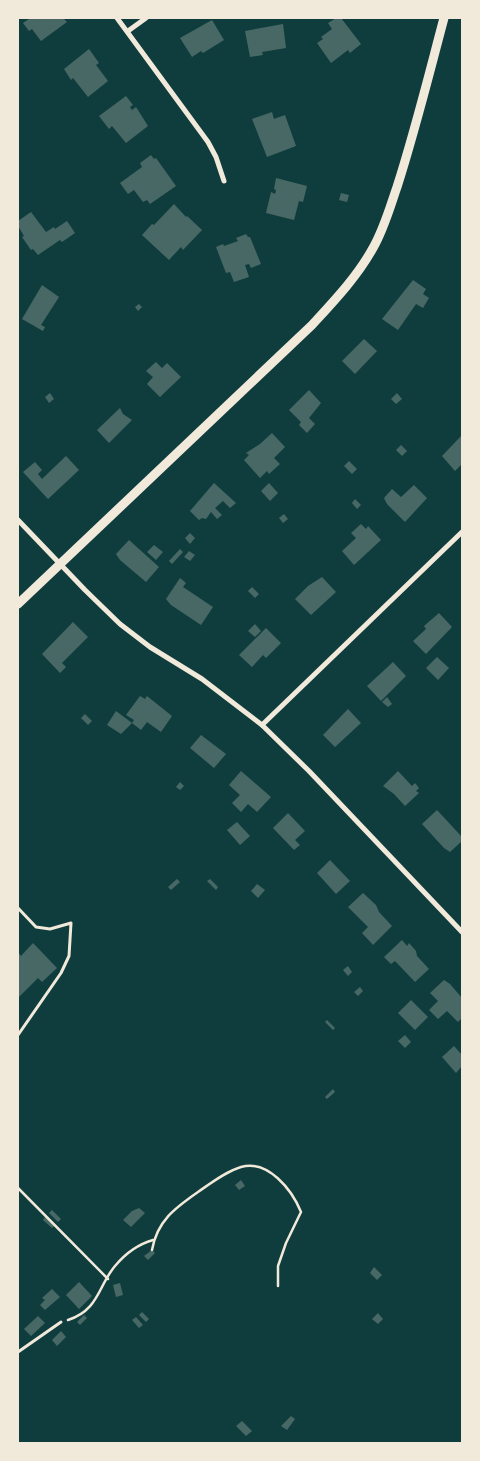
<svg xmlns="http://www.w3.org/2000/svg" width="480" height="1461" font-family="'Exo 2',sans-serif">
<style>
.building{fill:#486865}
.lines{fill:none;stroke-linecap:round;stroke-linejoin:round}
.path{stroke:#f1e9da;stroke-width:2.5}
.service{stroke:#f1e9da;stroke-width:3}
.minor{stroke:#f1e9da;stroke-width:5}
.secondary{stroke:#f1e9da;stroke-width:9}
</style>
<rect width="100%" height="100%" fill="#0f3d3e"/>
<g class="building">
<polygon points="28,18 63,18 67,22 41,41 32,29 29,31 23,23 29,19"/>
<polygon points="336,18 341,18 361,44 350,53 348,50 331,63 317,43 323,39 321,37 332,29 328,23"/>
<polygon points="212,20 224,40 203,53 201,51 192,57 180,38"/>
<polygon points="283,24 286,48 262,52 263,55 250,57 245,31"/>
<polygon points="89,49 99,63 96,65 108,81 88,97 73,78 71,80 64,69"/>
<polygon points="126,96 133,105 130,107 132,110 136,107 148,126 126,143 112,126 109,129 99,116"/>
<polygon points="272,112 274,119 285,115 296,146 267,157 252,119"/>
<polygon points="151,155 154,159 156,158 176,186 150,204 147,200 143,202 134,190 128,194 120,183 142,167 140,163"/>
<polygon points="276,178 307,186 303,202 299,201 294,220 266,213 271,192 275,194 276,190 274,189"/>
<polygon points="341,193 349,195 347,202 339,200"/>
<polygon points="174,204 186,217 187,216 202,230 183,250 181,247 169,260 142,235 152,224 154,225"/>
<polygon points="31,212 46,232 54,227 55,229 67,221 75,233 62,242 60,240 38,255 33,249 31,250 22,237 24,236 18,226 18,221"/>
<polygon points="246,234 248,237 250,237 261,264 251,268 249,264 245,265 249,277 234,282 230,272 226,273 216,247 223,244 224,246 238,241 236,238"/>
<polygon points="413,280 426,289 423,294 429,298 423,308 416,304 398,330 382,319"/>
<polygon points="42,285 59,297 41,325 45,327 43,331 22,319"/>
<polygon points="139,304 142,307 138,311 135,307"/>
<polygon points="364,339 377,351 355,374 342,361"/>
<polygon points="156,362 162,368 167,363 181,377 160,397 147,384 153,377 146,371"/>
<polygon points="309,390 321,403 309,418 315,424 307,433 299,425 301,422 289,410"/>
<polygon points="50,393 54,399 49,403 45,397"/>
<polygon points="397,393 402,399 396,404 391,399"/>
<polygon points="120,408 123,414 132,420 109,443 97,430"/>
<polygon points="272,433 285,447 274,458 280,464 269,474 267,471 260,478 244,460 249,455 246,453 260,444"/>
<polygon points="462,435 462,464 455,471 442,456"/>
<polygon points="401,445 407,451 402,456 396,450"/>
<polygon points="66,456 79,470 48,499 23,472 35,462 42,470 38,474 42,479"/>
<polygon points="349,461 357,469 352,474 344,466"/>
<polygon points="214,483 236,503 230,508 223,501 215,508 222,515 217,519 211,512 206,519 202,518 199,520 190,511"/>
<polygon points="269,483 278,493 270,501 261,491"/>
<polygon points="414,485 427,498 405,522 387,504 384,498 392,489 401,497"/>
<polygon points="355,499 361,505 357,509 352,503"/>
<polygon points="284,514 288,519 283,523 279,518"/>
<polygon points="361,524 366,529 368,526 381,540 354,565 342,551 356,538 351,533"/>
<polygon points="190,533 195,538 190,544 185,538"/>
<polygon points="129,540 159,567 146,582 120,560 116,554"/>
<polygon points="154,545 163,552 156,560 147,552"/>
<polygon points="180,549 183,552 172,564 169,561"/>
<polygon points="189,551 195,555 190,561 184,557"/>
<polygon points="322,577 336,592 311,615 295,599 308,586"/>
<polygon points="180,578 186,583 183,587 213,607 201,625 171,605 166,599"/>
<polygon points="252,587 259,594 255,598 248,591"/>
<polygon points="439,613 452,627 426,654 413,641 426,629 424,626"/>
<polygon points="73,622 88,637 62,663 66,667 60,673 42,654"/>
<polygon points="255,624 261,631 255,637 248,631"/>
<polygon points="266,628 281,643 266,658 263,655 252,667 239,655"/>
<polygon points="437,657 449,668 438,680 426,668"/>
<polygon points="393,662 406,676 381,701 367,686"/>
<polygon points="140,696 145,699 147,696 172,716 161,732 147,722 141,730 132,723 134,720 126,715"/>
<polygon points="387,697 392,704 388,707 382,702"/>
<polygon points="348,709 361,723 335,747 323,735"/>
<polygon points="116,711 132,723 121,734 107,725"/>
<polygon points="85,714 92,721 88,725 81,718"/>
<polygon points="201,735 226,754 214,768 190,748"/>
<polygon points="241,771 271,797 257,812 248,804 241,812 232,803 240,795 229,785"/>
<polygon points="398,771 412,786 415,783 419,788 416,791 419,793 405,806 394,794 383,786"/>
<polygon points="180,782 184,786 180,790 176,787"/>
<polygon points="437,810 462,837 462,841 450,852 444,848 422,824"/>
<polygon points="288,813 305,831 295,840 300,845 294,850 273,828"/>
<polygon points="237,822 250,836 240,845 227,830"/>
<polygon points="330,860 350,881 336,894 317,873"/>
<polygon points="177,879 180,882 171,890 168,887"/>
<polygon points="210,879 218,887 216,890 207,881"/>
<polygon points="257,884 265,890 258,898 251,891"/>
<polygon points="363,893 376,905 379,912 392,926 373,945 362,933 368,927 348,907"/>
<polygon points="402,940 407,946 409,943 416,951 417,956 429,969 415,982 395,961 391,964 384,957"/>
<polygon points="33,943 57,968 42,982 38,978 18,998 18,952 21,956"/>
<polygon points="348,966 352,972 348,976 343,970"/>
<polygon points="444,980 450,984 462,998 462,1018 458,1022 447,1011 438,1019 429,1010 438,1001 430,993"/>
<polygon points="360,987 363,991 358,996 354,992"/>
<polygon points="411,1000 428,1017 415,1030 398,1013"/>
<polygon points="327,1020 335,1028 333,1030 325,1022"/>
<polygon points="405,1035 411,1042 405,1048 398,1041"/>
<polygon points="454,1046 462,1055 462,1066 456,1073 442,1057"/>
<polygon points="333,1089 335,1092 327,1099 325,1097"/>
<polygon points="241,1180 245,1186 239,1190 235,1185"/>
<polygon points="139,1208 145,1213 131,1227 123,1220 132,1211"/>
<polygon points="52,1210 61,1219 58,1222 49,1213"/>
<polygon points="45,1217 55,1225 52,1228 43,1220"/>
<polygon points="152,1250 155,1253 148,1260 144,1256"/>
<polygon points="374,1267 382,1275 377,1280 370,1273"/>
<polygon points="79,1282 92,1296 79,1309 66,1295"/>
<polygon points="120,1283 123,1295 116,1297 113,1285"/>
<polygon points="52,1289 60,1297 45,1310 40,1305 45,1300 42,1298"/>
<polygon points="142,1312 149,1319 146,1322 139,1315"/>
<polygon points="378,1313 383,1319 378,1324 372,1319"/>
<polygon points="84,1315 87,1318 80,1325 77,1322"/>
<polygon points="38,1316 45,1323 31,1336 24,1329"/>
<polygon points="136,1317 143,1325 139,1328 132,1320"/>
<polygon points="61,1331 66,1337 57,1346 52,1340"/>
<polygon points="291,1416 295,1419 287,1430 281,1426"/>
<polygon points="242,1421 252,1431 246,1436 236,1426"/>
</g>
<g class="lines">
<g class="path">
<polyline points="18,1188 108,1279"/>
<path d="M 152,1250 C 157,1221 175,1208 198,1192 C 211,1183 225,1172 241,1167 C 268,1159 292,1190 301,1212 L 286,1243 L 278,1266 L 278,1286"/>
<path d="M 68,1320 C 99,1310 98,1286 115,1266 C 125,1254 139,1244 153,1240"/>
</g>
<g class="service">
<polyline points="18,908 36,927 50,929 71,923 69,956 61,973 18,1035"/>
<polyline points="18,1352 61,1322"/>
</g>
<g class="minor">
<polyline points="117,18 208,142 216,157 224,181"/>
<polyline points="128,31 146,18"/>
<polyline points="18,520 85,590 120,624 150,647 202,679 262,725 309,771 462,932"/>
<polyline points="262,725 462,532"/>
</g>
<path class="secondary" d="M 18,604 L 312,325 C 334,301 357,277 373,248 C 384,229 390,207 397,187 C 415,131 429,74 444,18"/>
</g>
<rect width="480" height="1461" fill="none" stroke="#f1e9da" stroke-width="38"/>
</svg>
